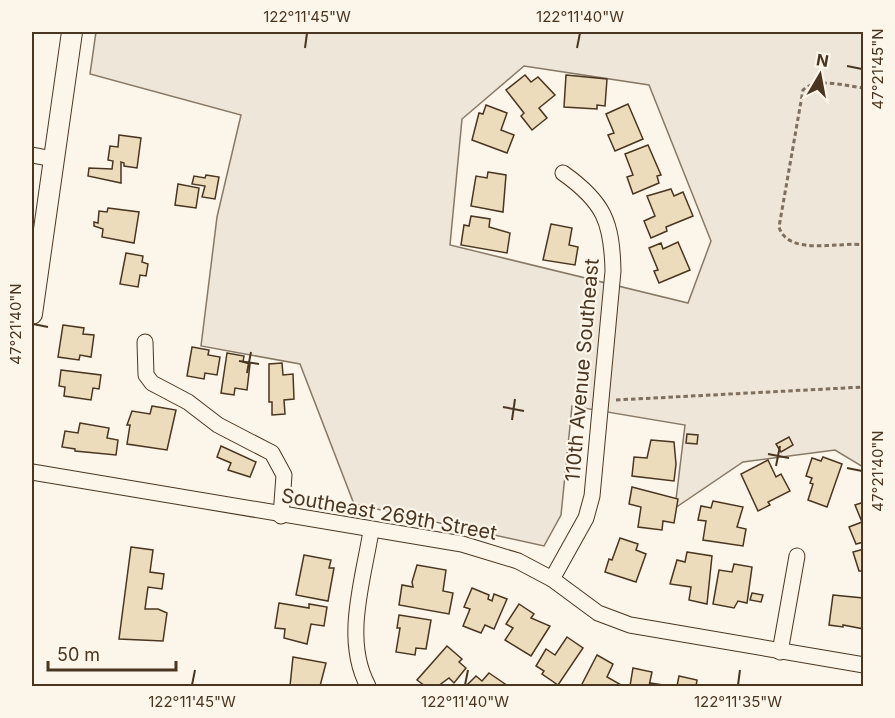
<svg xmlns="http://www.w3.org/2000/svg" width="895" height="718" font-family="Inter,sans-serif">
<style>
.green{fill:#ede6d9;stroke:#887966;stroke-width:1.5;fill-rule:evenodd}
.building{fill:#ecdcbc;stroke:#4a3520;stroke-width:1.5}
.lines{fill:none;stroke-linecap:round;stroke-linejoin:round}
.minor-casing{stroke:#4a3520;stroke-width:17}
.tertiary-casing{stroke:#4a3520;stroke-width:22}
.path{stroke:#7f6f5c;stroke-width:3;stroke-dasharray:4.5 3;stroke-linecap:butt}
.minor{stroke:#fbf6e9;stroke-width:15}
.tertiary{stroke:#fbf6e9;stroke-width:20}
.ticks{fill:none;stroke:#4a3520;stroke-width:2}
.labels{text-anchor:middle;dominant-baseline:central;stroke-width:4.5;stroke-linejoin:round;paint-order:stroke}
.street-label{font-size:20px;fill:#4a3520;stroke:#fbf6e9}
.neatline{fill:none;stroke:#4a3520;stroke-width:2}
.ticks-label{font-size:15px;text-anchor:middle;fill:#4a3520}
</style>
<rect width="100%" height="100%" fill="#fbf6e9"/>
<path class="green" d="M 96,32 L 863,32 L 863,467 L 835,450 L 743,462 L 675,508 L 685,425 L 572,406 L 561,515 L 544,546 L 354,504 L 300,364 L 201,346 L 217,217 L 241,115 L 90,74 ZM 524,66 L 649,85 L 711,241 L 688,303 L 450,245 L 462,119 Z"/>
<g class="building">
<polygon points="525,75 531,82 538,77 555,95 539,108 547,118 532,130 521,116 524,113 506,90"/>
<polygon points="566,75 607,79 605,106 597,105 597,109 564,107"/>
<polygon points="628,104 643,139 615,151 608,135 614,133 606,114"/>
<polygon points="486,105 507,113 501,130 514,135 507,153 472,140 479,113 483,114"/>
<polygon points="119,135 141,138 137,168 124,166 124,163 121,162 121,183 88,176 89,168 112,169 113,161 108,160 110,146 118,147"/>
<polygon points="648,145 661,175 657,176 659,183 633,194 627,177 633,175 625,154"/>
<polygon points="488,172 506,175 503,212 471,206 476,176 487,178"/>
<polygon points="206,175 219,177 215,199 202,197 205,186 192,184 194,176 205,178"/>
<polygon points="178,184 199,188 196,208 175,205"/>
<polygon points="671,189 674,196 683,192 693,216 666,227 667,231 651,238 644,221 655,216 647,196"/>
<polygon points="108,208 139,212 134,243 102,237 103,229 94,226 94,222 98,223 99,211 107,212"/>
<polygon points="471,216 490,219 489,227 510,233 507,253 461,245 464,225 469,226"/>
<polygon points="551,224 572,228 569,245 578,247 575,265 543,260"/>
<polygon points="678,242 690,270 659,283 654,271 658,270 649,248 661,243 663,249"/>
<polygon points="126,253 143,256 142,262 148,264 146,276 140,275 138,287 120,284"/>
<polygon points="63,325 84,328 83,334 94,335 91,357 80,355 79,360 58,357"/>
<polygon points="192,347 209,350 208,355 220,357 217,375 205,373 204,379 187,376"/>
<polygon points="227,353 244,356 243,362 250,364 247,390 235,388 234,395 221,393"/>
<polygon points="282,363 283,375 293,374 294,399 284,400 285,414 272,415 272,402 269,402 269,364"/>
<polygon points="61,370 101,375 99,389 93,388 91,400 64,396 65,387 59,386"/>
<polygon points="152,406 176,410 167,450 127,444 130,425 127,425 132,411 150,414"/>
<polygon points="80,423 109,428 107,438 118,440 116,455 75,451 75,449 62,447 65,431 78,433"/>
<polygon points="687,434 698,435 697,444 686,443"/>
<polygon points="789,437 793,445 781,452 776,444"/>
<polygon points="651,440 674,442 676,464 674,481 632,476 634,457 647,458"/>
<polygon points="221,446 256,462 250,477 228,470 231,463 217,457"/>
<polygon points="823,457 842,464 827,507 808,500 813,484 810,483 812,478 806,476 812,458 821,461"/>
<polygon points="768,460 776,477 781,474 790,491 768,502 770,505 758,511 741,474"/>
<polygon points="632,487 678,499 674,523 663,521 662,530 638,527 641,507 629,504"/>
<polygon points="713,501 743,507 737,527 746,529 743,546 703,540 706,521 698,520 701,506 711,508"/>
<polygon points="864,502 864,542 856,544 849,527 862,522 855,505"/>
<polygon points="620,538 638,544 636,550 646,554 636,582 605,572 609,559 612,560"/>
<polygon points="131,547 153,550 150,572 164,574 162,589 148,587 145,609 158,609 167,613 163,641 119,639"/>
<polygon points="864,549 864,571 859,571 853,552"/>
<polygon points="687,552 712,556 707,604 689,600 691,587 670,584 677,560 685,562"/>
<polygon points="304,555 331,560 329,568 334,568 328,601 296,595"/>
<polygon points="734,564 752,567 747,603 738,601 734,608 713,604 719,570 732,572"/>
<polygon points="417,565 446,570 443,591 453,593 449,614 399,605 402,585 413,587 412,582"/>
<polygon points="472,588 489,595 488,599 492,601 494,594 507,599 494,629 485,625 481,633 463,626 470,609 464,607"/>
<polygon points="752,593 763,595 761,602 750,600"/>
<polygon points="833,595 863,598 864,629 843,625 843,627 829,625"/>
<polygon points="279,603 309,608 309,604 327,607 324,626 311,624 307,644 284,638 285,629 275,628"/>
<polygon points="519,604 534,614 531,618 550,626 531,656 505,640 513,628 506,624"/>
<polygon points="399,615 431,620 426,649 416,648 415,655 396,652 400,628 397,628"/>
<polygon points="567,637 583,648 558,685 542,674 544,671 536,666 546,649 555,655"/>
<polygon points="447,646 462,659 459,662 466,668 454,683 449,678 438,686 425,686 417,680"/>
<polygon points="597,655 613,664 607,677 623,686 581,686"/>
<polygon points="293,657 326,663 320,686 290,686"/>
<polygon points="633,668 652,672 649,686 651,683 670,686 630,686"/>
<polygon points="489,673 508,686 466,686 476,676 482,681"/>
<polygon points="679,676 697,680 696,686 677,686"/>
</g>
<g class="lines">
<defs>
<g id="minor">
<polyline points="32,155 53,159"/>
<polyline points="145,342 146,375 152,383 188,402 218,425 272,453 284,475 281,516"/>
<polyline points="32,472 462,544 518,561 552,579 598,613 630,625 864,665"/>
<path d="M 552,579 L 586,518 L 592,496 L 613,271 C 612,222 604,202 563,173"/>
<polyline points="780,652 797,556"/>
<path d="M 368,686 C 343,640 363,581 371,531"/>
</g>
<polyline id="tertiary" points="32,314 72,32"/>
</defs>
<use href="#minor" class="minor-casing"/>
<use href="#tertiary" class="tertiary-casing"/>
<g class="path">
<path d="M 864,88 C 846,86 816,77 803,90 L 779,227 C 788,257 841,241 864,245"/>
<polyline points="616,400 864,387"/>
</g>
<use href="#minor" class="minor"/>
<use href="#tertiary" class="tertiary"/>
</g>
<path class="ticks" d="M 305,48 L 307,33M 577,48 L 580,33M 847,66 L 862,69M 33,324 L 48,327M 239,361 L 259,364M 247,373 L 251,352M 503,407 L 524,411M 512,420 L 515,399M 768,454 L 789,458M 776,466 L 780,446M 847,468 L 862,471M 192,685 L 195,670M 465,685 L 468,670M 738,685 L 740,670"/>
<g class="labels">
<g class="street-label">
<text transform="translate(582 370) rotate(-85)">110th Avenue Southeast</text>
<text transform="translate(389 514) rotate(10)">Southeast 269th Street</text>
</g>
</g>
<rect width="895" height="718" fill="none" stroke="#fbf6e9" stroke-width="66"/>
<g transform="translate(820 75) rotate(10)" stroke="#fbf6e9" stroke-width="4.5" paint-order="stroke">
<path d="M0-4.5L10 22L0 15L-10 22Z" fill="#4a3520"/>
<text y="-9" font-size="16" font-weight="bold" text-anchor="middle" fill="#4a3520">N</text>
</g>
<path d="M48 661v9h128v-9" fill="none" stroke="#4a3520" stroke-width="3"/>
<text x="57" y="661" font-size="18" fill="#4a3520" stroke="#fbf6e9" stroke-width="4.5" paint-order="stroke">50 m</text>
<rect x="33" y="33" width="829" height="652" class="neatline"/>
<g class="ticks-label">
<text x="307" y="22">122°11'45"W</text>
<text x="580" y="22">122°11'40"W</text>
<text transform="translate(878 69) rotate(-90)" y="5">47°21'45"N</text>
<text transform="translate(16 324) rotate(-90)" y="5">47°21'40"N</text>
<text transform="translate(878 471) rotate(-90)" y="5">47°21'40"N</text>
<text x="192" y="707">122°11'45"W</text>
<text x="465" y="707">122°11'40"W</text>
<text x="738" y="707">122°11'35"W</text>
</g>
</svg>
